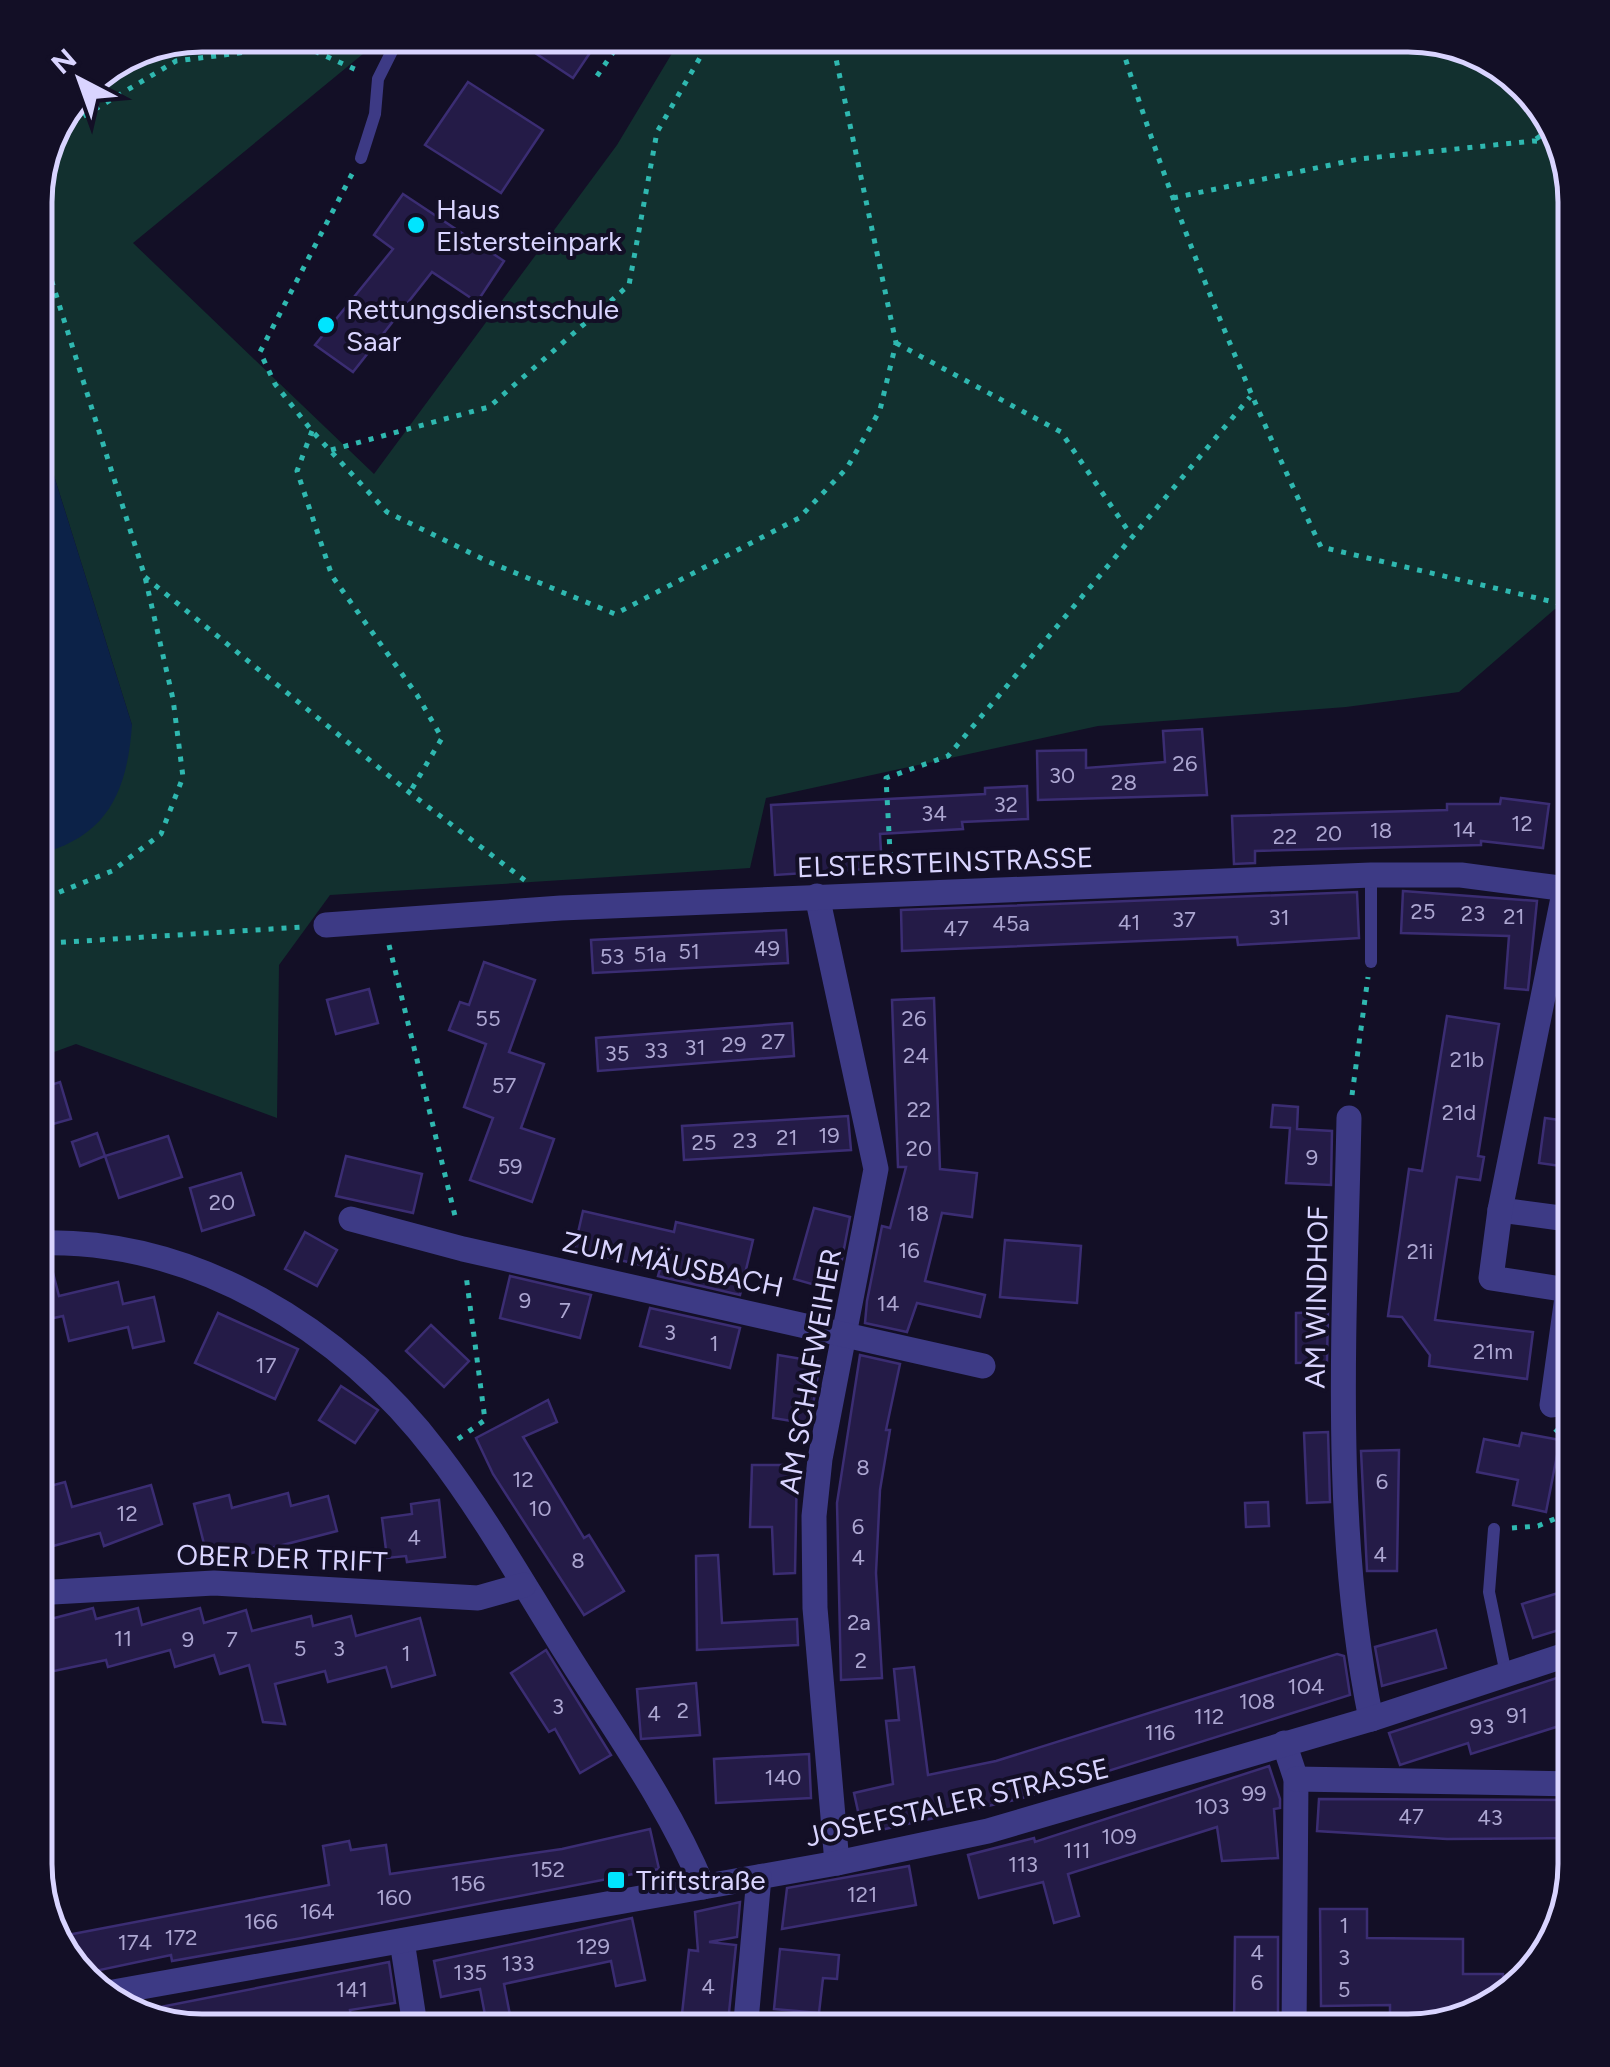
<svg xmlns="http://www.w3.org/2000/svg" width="1610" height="2067" font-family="Figtree,sans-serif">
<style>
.green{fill:#12302f}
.water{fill:#0c2248}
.building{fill:#241b47;stroke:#3b2d73;stroke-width:2.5}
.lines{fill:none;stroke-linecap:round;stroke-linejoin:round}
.path{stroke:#2fb8b0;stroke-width:5;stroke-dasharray:5 8;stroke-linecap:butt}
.service{stroke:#3d3a85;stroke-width:12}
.minor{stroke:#3d3a85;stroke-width:25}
.tertiary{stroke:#3d3a85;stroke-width:25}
.poi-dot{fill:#00e5ff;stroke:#130f26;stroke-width:4}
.labels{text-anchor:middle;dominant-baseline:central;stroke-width:8;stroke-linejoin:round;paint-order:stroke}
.number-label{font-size:22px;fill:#aca6d1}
.poi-label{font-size:28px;fill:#d9d4ff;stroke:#130f26;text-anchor:start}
.street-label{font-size:28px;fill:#d9d4ff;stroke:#130f26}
.rim{fill:none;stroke:#d9d4ff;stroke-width:5}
</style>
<rect width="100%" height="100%" fill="#130f26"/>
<polygon class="green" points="203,35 386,35 133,243 374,474 617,145 683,35 1417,35 1490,57 1547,110 1575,203 1575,606 1555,609 1459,692 1346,707 1098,726 766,798 750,868 330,895 279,965 277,1118 76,1044 35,1059 35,855 49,852 132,725 35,415 35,191 52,129 92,77"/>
<path class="water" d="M 35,415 L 132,725 C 127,793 107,838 35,855 Z"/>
<g class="building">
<polygon points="508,35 602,35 573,78"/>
<polygon points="468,82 543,130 501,193 425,145"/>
<polygon points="403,194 504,261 477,302 432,272 353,372 315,345 393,249 374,235"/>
<polygon points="1202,729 1207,795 1038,800 1037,751 1086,750 1086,768 1165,762 1163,731"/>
<polygon points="1027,786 1028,819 962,822 963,829 880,834 882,868 775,875 771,805 985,794 985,788"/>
<polygon points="1501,798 1549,804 1543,848 1481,841 1481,845 1255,851 1255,863 1234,864 1232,816 1447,810 1447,804 1500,804"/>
<polygon points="1403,891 1537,901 1528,990 1505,988 1509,936 1401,933"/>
<polygon points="1357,892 1359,938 1238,945 1237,937 902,951 901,910"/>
<polygon points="786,930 788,963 593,973 591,940"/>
<polygon points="484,962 535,980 509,1052 544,1064 521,1128 554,1139 532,1202 470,1180 493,1118 464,1107 486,1044 449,1030 460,1002 469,1005"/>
<polygon points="369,989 378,1023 336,1034 327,1000"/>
<polygon points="934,998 940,1169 977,1173 972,1217 942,1213 925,1281 985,1295 980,1317 917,1303 907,1332 865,1323 867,1301 882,1226 890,1228 906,1167 898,1167 892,1000"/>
<polygon points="1447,1016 1499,1024 1478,1156 1484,1157 1480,1180 1457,1177 1435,1320 1533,1332 1527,1379 1429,1366 1430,1355 1402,1317 1388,1316 1409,1169 1422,1171"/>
<polygon points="792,1023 794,1056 598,1071 596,1038"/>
<polygon points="60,1082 71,1119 35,1129 35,1090"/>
<polygon points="1273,1105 1298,1107 1297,1129 1332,1131 1331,1185 1286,1183 1290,1128 1271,1127"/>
<polygon points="848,1116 851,1150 684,1160 682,1126"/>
<polygon points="1545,1118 1575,1122 1575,1168 1539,1163"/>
<polygon points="97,1133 105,1156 80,1166 72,1142"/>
<polygon points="168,1136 182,1177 119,1198 105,1156"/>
<polygon points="346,1156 422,1174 413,1213 336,1196"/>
<polygon points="241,1173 254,1215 202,1231 190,1188"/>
<polygon points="814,1208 850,1217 836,1291 794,1279"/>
<polygon points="583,1211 674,1232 676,1222 753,1240 740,1295 658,1276 660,1269 574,1250"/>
<polygon points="305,1232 337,1250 317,1286 285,1269"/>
<polygon points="1005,1240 1081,1246 1077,1303 1000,1297"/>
<polygon points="53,1273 59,1296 118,1282 123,1304 154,1297 164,1341 133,1348 128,1327 69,1341 63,1316 35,1322 35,1277"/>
<polygon points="510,1276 591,1295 580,1338 500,1318"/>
<polygon points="650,1308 740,1328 730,1368 640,1346"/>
<polygon points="1328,1312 1327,1362 1296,1363 1296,1313"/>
<polygon points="218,1313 298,1349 275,1399 195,1363"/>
<polygon points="431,1325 469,1361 444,1387 406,1351"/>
<polygon points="778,1355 820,1362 810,1424 773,1418"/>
<polygon points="860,1355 900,1364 886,1430 890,1430 880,1490 876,1573 882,1678 841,1680 837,1503"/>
<polygon points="341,1386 378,1410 355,1443 319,1420"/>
<polygon points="548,1400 557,1422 523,1437 584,1538 589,1535 624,1591 584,1615 493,1474 476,1438"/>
<polygon points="1328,1432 1330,1502 1307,1503 1304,1433"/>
<polygon points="1522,1433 1560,1440 1546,1512 1513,1505 1518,1480 1477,1472 1484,1439 1519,1446"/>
<polygon points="1399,1450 1397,1571 1367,1571 1361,1451"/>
<polygon points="752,1465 797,1465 795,1573 774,1574 772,1527 750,1527"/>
<polygon points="65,1482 72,1507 151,1485 162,1524 104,1546 100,1533 35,1551 35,1490"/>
<polygon points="288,1493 291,1506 328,1496 337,1531 209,1564 194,1504 229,1495 232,1508"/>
<polygon points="439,1500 445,1557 407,1562 406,1556 387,1558 382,1518 412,1514 411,1504"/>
<polygon points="1268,1502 1269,1526 1246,1527 1245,1503"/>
<polygon points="718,1555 722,1623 797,1619 798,1645 697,1650 696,1556"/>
<polygon points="1575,1588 1575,1625 1533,1638 1522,1604"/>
<polygon points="93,1608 96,1619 138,1608 142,1625 200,1608 204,1623 246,1610 252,1631 311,1616 313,1626 351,1616 356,1636 420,1618 435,1675 392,1687 386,1667 328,1682 325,1671 275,1684 285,1724 263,1722 249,1665 220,1674 214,1655 175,1667 170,1650 108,1667 106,1660 35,1675 35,1623"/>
<polygon points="1436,1630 1446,1668 1382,1686 1375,1647"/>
<polygon points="546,1650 611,1755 580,1773 555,1729 549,1732 511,1673"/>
<polygon points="1337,1654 1344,1656 1350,1695 1019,1799 863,1834 854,1793 893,1784 886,1721 899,1720 894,1669 914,1667 928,1775 996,1761"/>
<polygon points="1575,1672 1575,1721 1471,1754 1468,1743 1400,1765 1389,1733"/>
<polygon points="696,1683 700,1735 641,1739 637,1689"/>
<polygon points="809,1754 811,1798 716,1803 714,1759"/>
<polygon points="1269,1766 1280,1799 1280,1808 1274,1809 1278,1858 1222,1861 1217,1827 1068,1874 1079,1916 1054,1923 1043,1882 979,1898 968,1855 1034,1838 1035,1842"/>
<polygon points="1319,1799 1575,1800 1575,1838 1447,1839 1317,1831"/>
<polygon points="650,1829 659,1869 302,1938 172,1961 171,1955 81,1974 63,1957 57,1937 329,1885 323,1846 349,1841 351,1850 386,1845 390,1874 562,1849"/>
<polygon points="909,1866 916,1905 782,1929 787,1888"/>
<polygon points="740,1902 737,1937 709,1942 736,1945 727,2032 680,2032 689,1950 698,1951 695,1912"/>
<polygon points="1320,1909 1367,1909 1367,1938 1463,1939 1463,1974 1503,1974 1503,2001 1459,2016 1390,2016 1390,2005 1321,2006"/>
<polygon points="632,1918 645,1980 616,1986 611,1961 504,1984 510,2015 486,2020 480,1989 441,1997 434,1961"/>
<polygon points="1235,1937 1278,1937 1278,2027 1234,2027"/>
<polygon points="780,1949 839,1955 837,1979 823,1978 819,2013 774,2009"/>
<polygon points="389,1962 395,2003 350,2010 353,2032 192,2032 130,2013"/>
</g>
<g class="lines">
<g class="path">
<polyline points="279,35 361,72"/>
<path d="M 1118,35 C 1172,211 1242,381 1321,547 L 1575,607"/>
<polyline points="597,76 625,35"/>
<polyline points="50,136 176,61 302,45"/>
<polyline points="1536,139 1552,128"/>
<polyline points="352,174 260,352 275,384 312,431 387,512 489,562 615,614 799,518 847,468 880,410 896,343 831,35"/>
<polyline points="1173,198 1359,159 1533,141 1557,142"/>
<polyline points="896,343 1061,432 1131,535"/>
<polyline points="312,431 297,471 332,576 417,695 442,738 410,792"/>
<polyline points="331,450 489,407 629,285 657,132 713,35"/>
<polyline points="145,577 410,793 531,885"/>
<polyline points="891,870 886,778 948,756 1250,397"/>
<polyline points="35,902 112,871 161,834 183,777 173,699 145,577 35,228"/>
<polyline points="35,944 303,927"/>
<polyline points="389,945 456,1220"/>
<polyline points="1352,1095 1368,977"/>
<polyline points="1555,1429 1575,1447"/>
<polyline points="458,1439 485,1420 466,1275"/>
<polyline points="1512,1528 1538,1526 1559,1517 1575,1461"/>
</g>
<g class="service">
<polyline points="361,158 375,114 378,79 400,35"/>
<polyline points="1371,962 1371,875"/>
<polyline points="1494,1529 1489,1592 1506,1674"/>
</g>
<g class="minor">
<polyline points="817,896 876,1169 820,1459 814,1516 815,1608 837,1863"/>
<polyline points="326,925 561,908 1371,875 1461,875 1575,890"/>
<path d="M 1349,1118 C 1345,1316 1331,1524 1371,1719"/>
<polyline points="1500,1210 1575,1220"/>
<polyline points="351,1219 463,1249 983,1366"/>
<path d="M 35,1243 C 193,1237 343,1329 437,1453 C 486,1517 526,1589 569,1657 C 616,1732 669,1805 703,1887"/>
<polyline points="1568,1290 1575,1237"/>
<polyline points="1552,1405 1568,1290 1491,1278 1500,1210 1565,888"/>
<polyline points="35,1593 214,1583 478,1598 524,1585"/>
<polyline points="1284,1743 1296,1779 1294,2032"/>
<polyline points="1296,1779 1575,1784"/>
<polyline points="402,1941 416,2032"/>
</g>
<g class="tertiary">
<polyline points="102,1994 837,1863 988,1831 1371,1719 1575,1652"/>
<polyline points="745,2032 759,1877"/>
</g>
</g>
<g class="poi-dot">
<circle cx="416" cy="225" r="10"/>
<circle cx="326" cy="325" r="10"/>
<rect x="606" y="1870" width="20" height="20" rx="5"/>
</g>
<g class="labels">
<g class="number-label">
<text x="1185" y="763">26</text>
<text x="1062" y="775">30</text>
<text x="1124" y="782">28</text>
<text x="1006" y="804">32</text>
<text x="934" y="813">34</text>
<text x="1522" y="823">12</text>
<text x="1464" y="829">14</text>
<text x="1381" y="830">18</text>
<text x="1329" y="833">20</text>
<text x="1285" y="836">22</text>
<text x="1423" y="911">25</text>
<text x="1473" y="913">23</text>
<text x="1514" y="916">21</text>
<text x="1279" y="917">31</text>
<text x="1184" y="919">37</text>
<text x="1129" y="922">41</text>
<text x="1011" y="923">45a</text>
<text x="956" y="928">47</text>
<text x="767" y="948">49</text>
<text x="689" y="951">51</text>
<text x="650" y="954">51a</text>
<text x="612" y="956">53</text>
<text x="488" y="1018">55</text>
<text x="914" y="1018">26</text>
<text x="773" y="1041">27</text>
<text x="734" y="1044">29</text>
<text x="695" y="1047">31</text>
<text x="656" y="1050">33</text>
<text x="617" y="1053">35</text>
<text x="916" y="1055">24</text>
<text x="1467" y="1059">21b</text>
<text x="504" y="1085">57</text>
<text x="919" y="1109">22</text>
<text x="1459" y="1112">21d</text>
<text x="829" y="1135">19</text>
<text x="787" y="1137">21</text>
<text x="745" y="1140">23</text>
<text x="704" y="1142">25</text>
<text x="919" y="1148">20</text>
<text x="1312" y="1157">9</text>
<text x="510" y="1166">59</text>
<text x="222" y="1202">20</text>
<text x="918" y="1213">18</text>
<text x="909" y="1250">16</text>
<text x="1420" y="1251">21i</text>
<text x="525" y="1300">9</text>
<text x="888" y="1303">14</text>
<text x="565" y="1310">7</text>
<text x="670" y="1332">3</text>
<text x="714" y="1343">1</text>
<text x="1493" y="1351">21m</text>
<text x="266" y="1365">17</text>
<text x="863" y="1467">8</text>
<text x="523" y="1479">12</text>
<text x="1382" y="1481">6</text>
<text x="540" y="1508">10</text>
<text x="127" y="1513">12</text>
<text x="858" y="1526">6</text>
<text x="414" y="1537">4</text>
<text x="1380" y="1554">4</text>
<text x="858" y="1557">4</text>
<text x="578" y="1560">8</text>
<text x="859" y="1622">2a</text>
<text x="123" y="1638">11</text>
<text x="188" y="1639">9</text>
<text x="232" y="1639">7</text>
<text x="300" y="1648">5</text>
<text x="339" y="1648">3</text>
<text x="406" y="1653">1</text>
<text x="861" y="1660">2</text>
<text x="1306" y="1686">104</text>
<text x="1257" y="1701">108</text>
<text x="558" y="1706">3</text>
<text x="683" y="1710">2</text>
<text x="654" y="1713">4</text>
<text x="1517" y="1715">91</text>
<text x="1209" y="1716">112</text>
<text x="1482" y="1726">93</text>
<text x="1160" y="1732">116</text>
<text x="783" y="1777">140</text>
<text x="1254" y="1793">99</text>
<text x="1212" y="1806">103</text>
<text x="1411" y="1816">47</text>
<text x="1490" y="1817">43</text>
<text x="1119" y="1836">109</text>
<text x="1077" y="1850">111</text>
<text x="1023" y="1864">113</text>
<text x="548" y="1869">152</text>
<text x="468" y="1883">156</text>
<text x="862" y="1894">121</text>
<text x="394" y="1897">160</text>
<text x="317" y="1911">164</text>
<text x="261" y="1921">166</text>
<text x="1344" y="1925">1</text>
<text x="181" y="1937">172</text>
<text x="135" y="1942">174</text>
<text x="593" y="1946">129</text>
<text x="1257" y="1952">4</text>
<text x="1344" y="1957">3</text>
<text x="518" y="1963">133</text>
<text x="470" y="1972">135</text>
<text x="1257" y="1982">6</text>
<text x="708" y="1986">4</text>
<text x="352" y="1989">141</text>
<text x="1344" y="1989">5</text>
</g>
<g class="poi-label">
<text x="436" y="209">Haus<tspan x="436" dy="32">Elstersteinpark</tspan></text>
<text x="346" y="309">Rettungsdienstschule<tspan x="346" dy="32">Saar</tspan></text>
<text x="636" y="1880">Triftstraße</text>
</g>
<g class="street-label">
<text transform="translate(945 862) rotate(-2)">ELSTERSTEINSTRASSE</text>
<text transform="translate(673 1264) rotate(12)">ZUM MÄUSBACH</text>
<text transform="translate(1316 1297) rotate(-89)">AM WINDHOF</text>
<text transform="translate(810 1371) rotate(-80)">AM SCHAFWEIHER</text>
<text transform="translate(282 1558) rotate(2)">OBER DER TRIFT</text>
<text transform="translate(957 1802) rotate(-13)">JOSEFSTALER STRASSE</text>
</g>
</g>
<path d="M0 0H1610V2067H0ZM202 52H1408A150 150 0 0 1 1558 202V1864A150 150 0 0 1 1408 2014H202A150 150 0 0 1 52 1864V202A150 150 0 0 1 202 52Z" fill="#130f26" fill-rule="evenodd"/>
<path class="rim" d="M202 52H1408A150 150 0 0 1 1558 202V1864A150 150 0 0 1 1408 2014H202A150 150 0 0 1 52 1864V202A150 150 0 0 1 202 52Z"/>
<g transform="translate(80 80) rotate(319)" stroke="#130f26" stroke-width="8" paint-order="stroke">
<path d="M0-8L18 38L0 25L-18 38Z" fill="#d9d4ff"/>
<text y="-15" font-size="28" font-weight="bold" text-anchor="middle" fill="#d9d4ff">N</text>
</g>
</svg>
